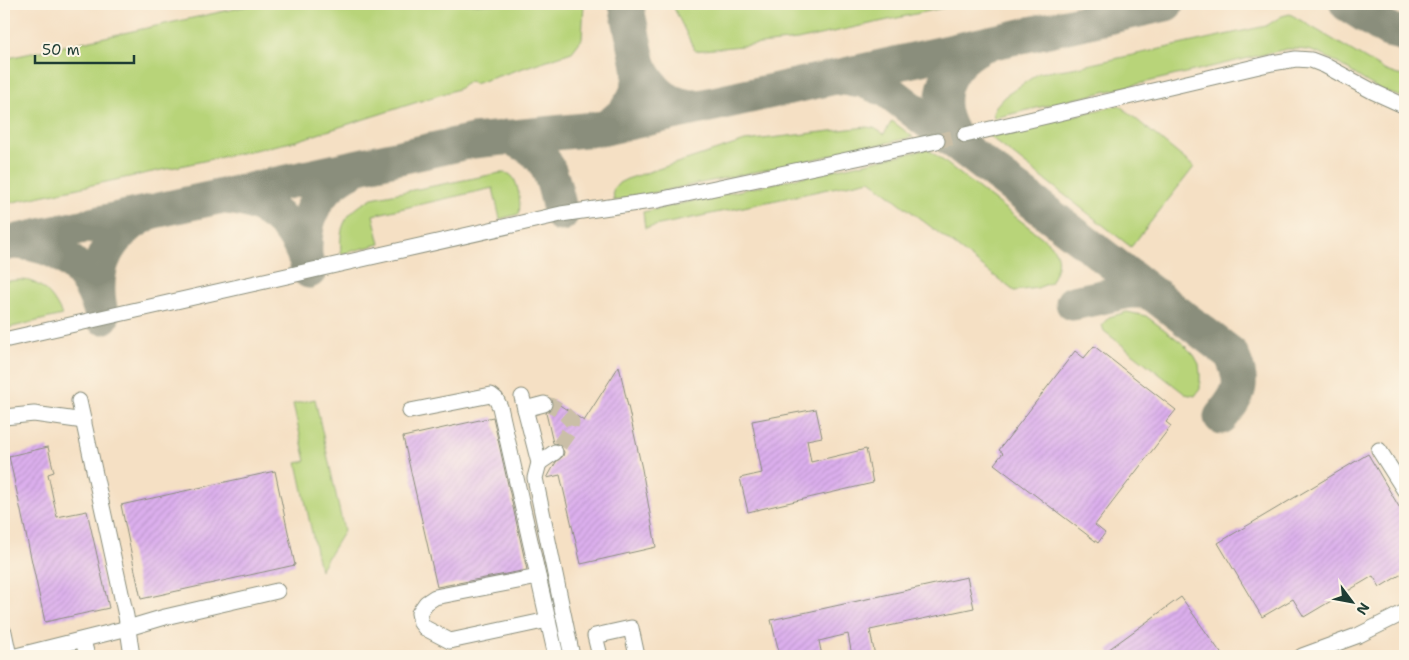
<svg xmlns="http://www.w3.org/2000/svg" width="1409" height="660" font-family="'Shantell Sans',sans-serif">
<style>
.green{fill:#b8d479;stroke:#6c8856}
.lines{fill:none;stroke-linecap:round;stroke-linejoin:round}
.taxiway{stroke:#8a8e7c;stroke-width:35}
.building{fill:url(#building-hatch)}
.minor-tunnel{stroke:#cabfa7;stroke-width:15;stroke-dasharray:15 8;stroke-linecap:butt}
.minor-casing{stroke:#8a8e7c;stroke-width:17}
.minor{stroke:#fff;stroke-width:15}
</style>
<defs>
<pattern id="building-hatch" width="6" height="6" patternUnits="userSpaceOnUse" patternTransform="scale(1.25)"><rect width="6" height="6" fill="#dcafed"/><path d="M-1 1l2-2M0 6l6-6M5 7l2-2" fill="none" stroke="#bc97cc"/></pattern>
</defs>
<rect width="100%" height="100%" fill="#fcf5e5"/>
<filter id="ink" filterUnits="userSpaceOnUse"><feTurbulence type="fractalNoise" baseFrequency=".02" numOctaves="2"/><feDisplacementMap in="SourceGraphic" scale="10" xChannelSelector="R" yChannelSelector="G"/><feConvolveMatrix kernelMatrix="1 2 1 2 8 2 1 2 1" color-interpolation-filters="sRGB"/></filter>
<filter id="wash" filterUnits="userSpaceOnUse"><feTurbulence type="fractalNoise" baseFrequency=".0096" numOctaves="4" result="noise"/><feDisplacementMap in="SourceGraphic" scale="20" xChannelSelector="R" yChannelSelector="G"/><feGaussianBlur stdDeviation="1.12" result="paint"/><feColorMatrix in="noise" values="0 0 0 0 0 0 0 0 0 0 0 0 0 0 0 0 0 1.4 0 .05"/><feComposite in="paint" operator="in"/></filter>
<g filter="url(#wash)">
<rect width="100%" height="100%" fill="#f5e0c4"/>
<g class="green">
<polygon points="257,4 584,4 582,39 572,52 474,84 470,81 458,89 296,141 4,204 4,59"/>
<polygon points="672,4 961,4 797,40 695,51"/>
<path d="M 1290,14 L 1386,71 L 1398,75 L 1405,76 L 1405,97 C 1370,93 1344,60 1311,51 C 1303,49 1295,49 1287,49 L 994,118 L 993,112 L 996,106 L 1004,97 L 1039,73 L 1073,68 L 1266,26 L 1282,16 Z"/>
<polygon points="1119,105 1194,167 1131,247 989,136"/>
<polygon points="892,121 913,137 779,167 614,201 613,190 619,183 627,179 745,141 866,127 874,128 884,134"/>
<path d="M 928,149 L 1048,242 C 1062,256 1059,266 1050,283 L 1037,288 L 1014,291 L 870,180 L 645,228 L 643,212 Z"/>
<path d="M 500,173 C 503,173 506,173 509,174 C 519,179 521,205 519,214 L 500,219 L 493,188 L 373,215 L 380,244 L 341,254 C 339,223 345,214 372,198 Z"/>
<path d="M 4,281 C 11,281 22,279 29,281 C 45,285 56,301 62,315 L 4,329 Z"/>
<polygon points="1127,312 1146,316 1181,342 1194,355 1199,364 1200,374 1200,389 1195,396 1185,394 1104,331 1102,325 1109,317"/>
<polygon points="315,399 344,531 320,570 297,463 306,461 293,404"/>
</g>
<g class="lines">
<g class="taxiway">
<polyline points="626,4 639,65"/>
<polyline points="1347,4 1388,30 1405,34"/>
<path d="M 842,78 L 862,80 L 887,90 L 1231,354 C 1245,384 1241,392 1221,417"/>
<path d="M 605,128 C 628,114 643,93 639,65 C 653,93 669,108 701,107"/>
<path d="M 506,137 C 549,148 552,176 561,214"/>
<path d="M 959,144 C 931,107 940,68 981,46"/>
<path d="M 225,197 C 271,200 298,227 309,271"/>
<path d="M 17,242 C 59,245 84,265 98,303"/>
<polyline points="4,244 473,141 605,128 1166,4"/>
<path d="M 305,256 C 303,217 316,188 353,170"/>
<polyline points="1073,303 1130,291 1144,291 1157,296"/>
<path d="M 102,317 C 90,273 104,237 145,215"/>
</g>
</g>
<g id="blocks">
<g class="building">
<polygon points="1094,346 1176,410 1166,422 1171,426 1095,525 1105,533 1098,543 994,464 1003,453 999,450 1075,351 1084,358"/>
<polygon points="619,366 642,469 656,547 581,564 560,475 547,478 556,462 563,456 564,452 559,444 553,443 546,413 553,407 552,400 584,421"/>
<polygon points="816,409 822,437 807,440 811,462 866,449 873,483 748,512 740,478 762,473 752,421"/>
<polygon points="493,417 527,570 437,587 403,437"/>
<polygon points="48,447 54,472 48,474 57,517 87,511 109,608 45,622 9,456"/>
<polygon points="1368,454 1405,517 1405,572 1380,587 1373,576 1304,617 1293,599 1262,617 1218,543"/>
<polygon points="275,471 295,565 141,599 121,505"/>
<polygon points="967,577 974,608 870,630 875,656 852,656 848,634 819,641 822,656 780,656 771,620"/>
<polygon points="1181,597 1223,656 1113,656 1108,650"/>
</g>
</g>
</g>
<g filter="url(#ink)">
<use href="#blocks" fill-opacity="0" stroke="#8a8e7c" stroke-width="1"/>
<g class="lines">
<g class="minor-tunnel">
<polyline points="937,141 965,135"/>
<path d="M 544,404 C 554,404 566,414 572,422 L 570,430 L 555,452"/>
</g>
<defs>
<g id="minor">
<polyline points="965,135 1272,63 1296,59 1311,60 1324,65 1374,92 1405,106"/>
<polyline points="4,340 561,214 658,200 937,141"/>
<polyline points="522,397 539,463 535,478 572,656"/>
<polyline points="79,401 126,616 132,656"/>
<polyline points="525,409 544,404"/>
<polyline points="410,411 491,395 496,399 500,407 556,656"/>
<polyline points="4,417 34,414 84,421"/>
<polyline points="1379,450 1405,491"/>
<polyline points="539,463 555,452"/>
<polyline points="538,577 435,597 426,603 419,613 421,623 425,628 450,641 548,620"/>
<polyline points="4,632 9,656"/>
<polyline points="83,640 87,656"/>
<polyline points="16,656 128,628 165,617 277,591"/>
<polyline points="600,656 595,636 631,628 637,656"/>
<polyline points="1302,656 1359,635 1405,612"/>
</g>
</defs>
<use href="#minor" class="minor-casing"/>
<use href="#minor" class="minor"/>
</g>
</g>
<rect width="1409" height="660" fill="none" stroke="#fcf5e5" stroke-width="20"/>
<g transform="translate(1352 602) rotate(122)" stroke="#fcf5e5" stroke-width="4" paint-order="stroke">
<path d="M0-4L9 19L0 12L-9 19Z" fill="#1f3d34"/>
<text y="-8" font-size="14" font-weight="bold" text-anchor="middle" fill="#1f3d34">N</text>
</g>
<path d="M35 55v8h99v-8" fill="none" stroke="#1f3d34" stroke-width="2.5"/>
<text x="42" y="55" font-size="15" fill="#1f3d34" stroke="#fcf5e5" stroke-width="4" paint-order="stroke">50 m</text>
</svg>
